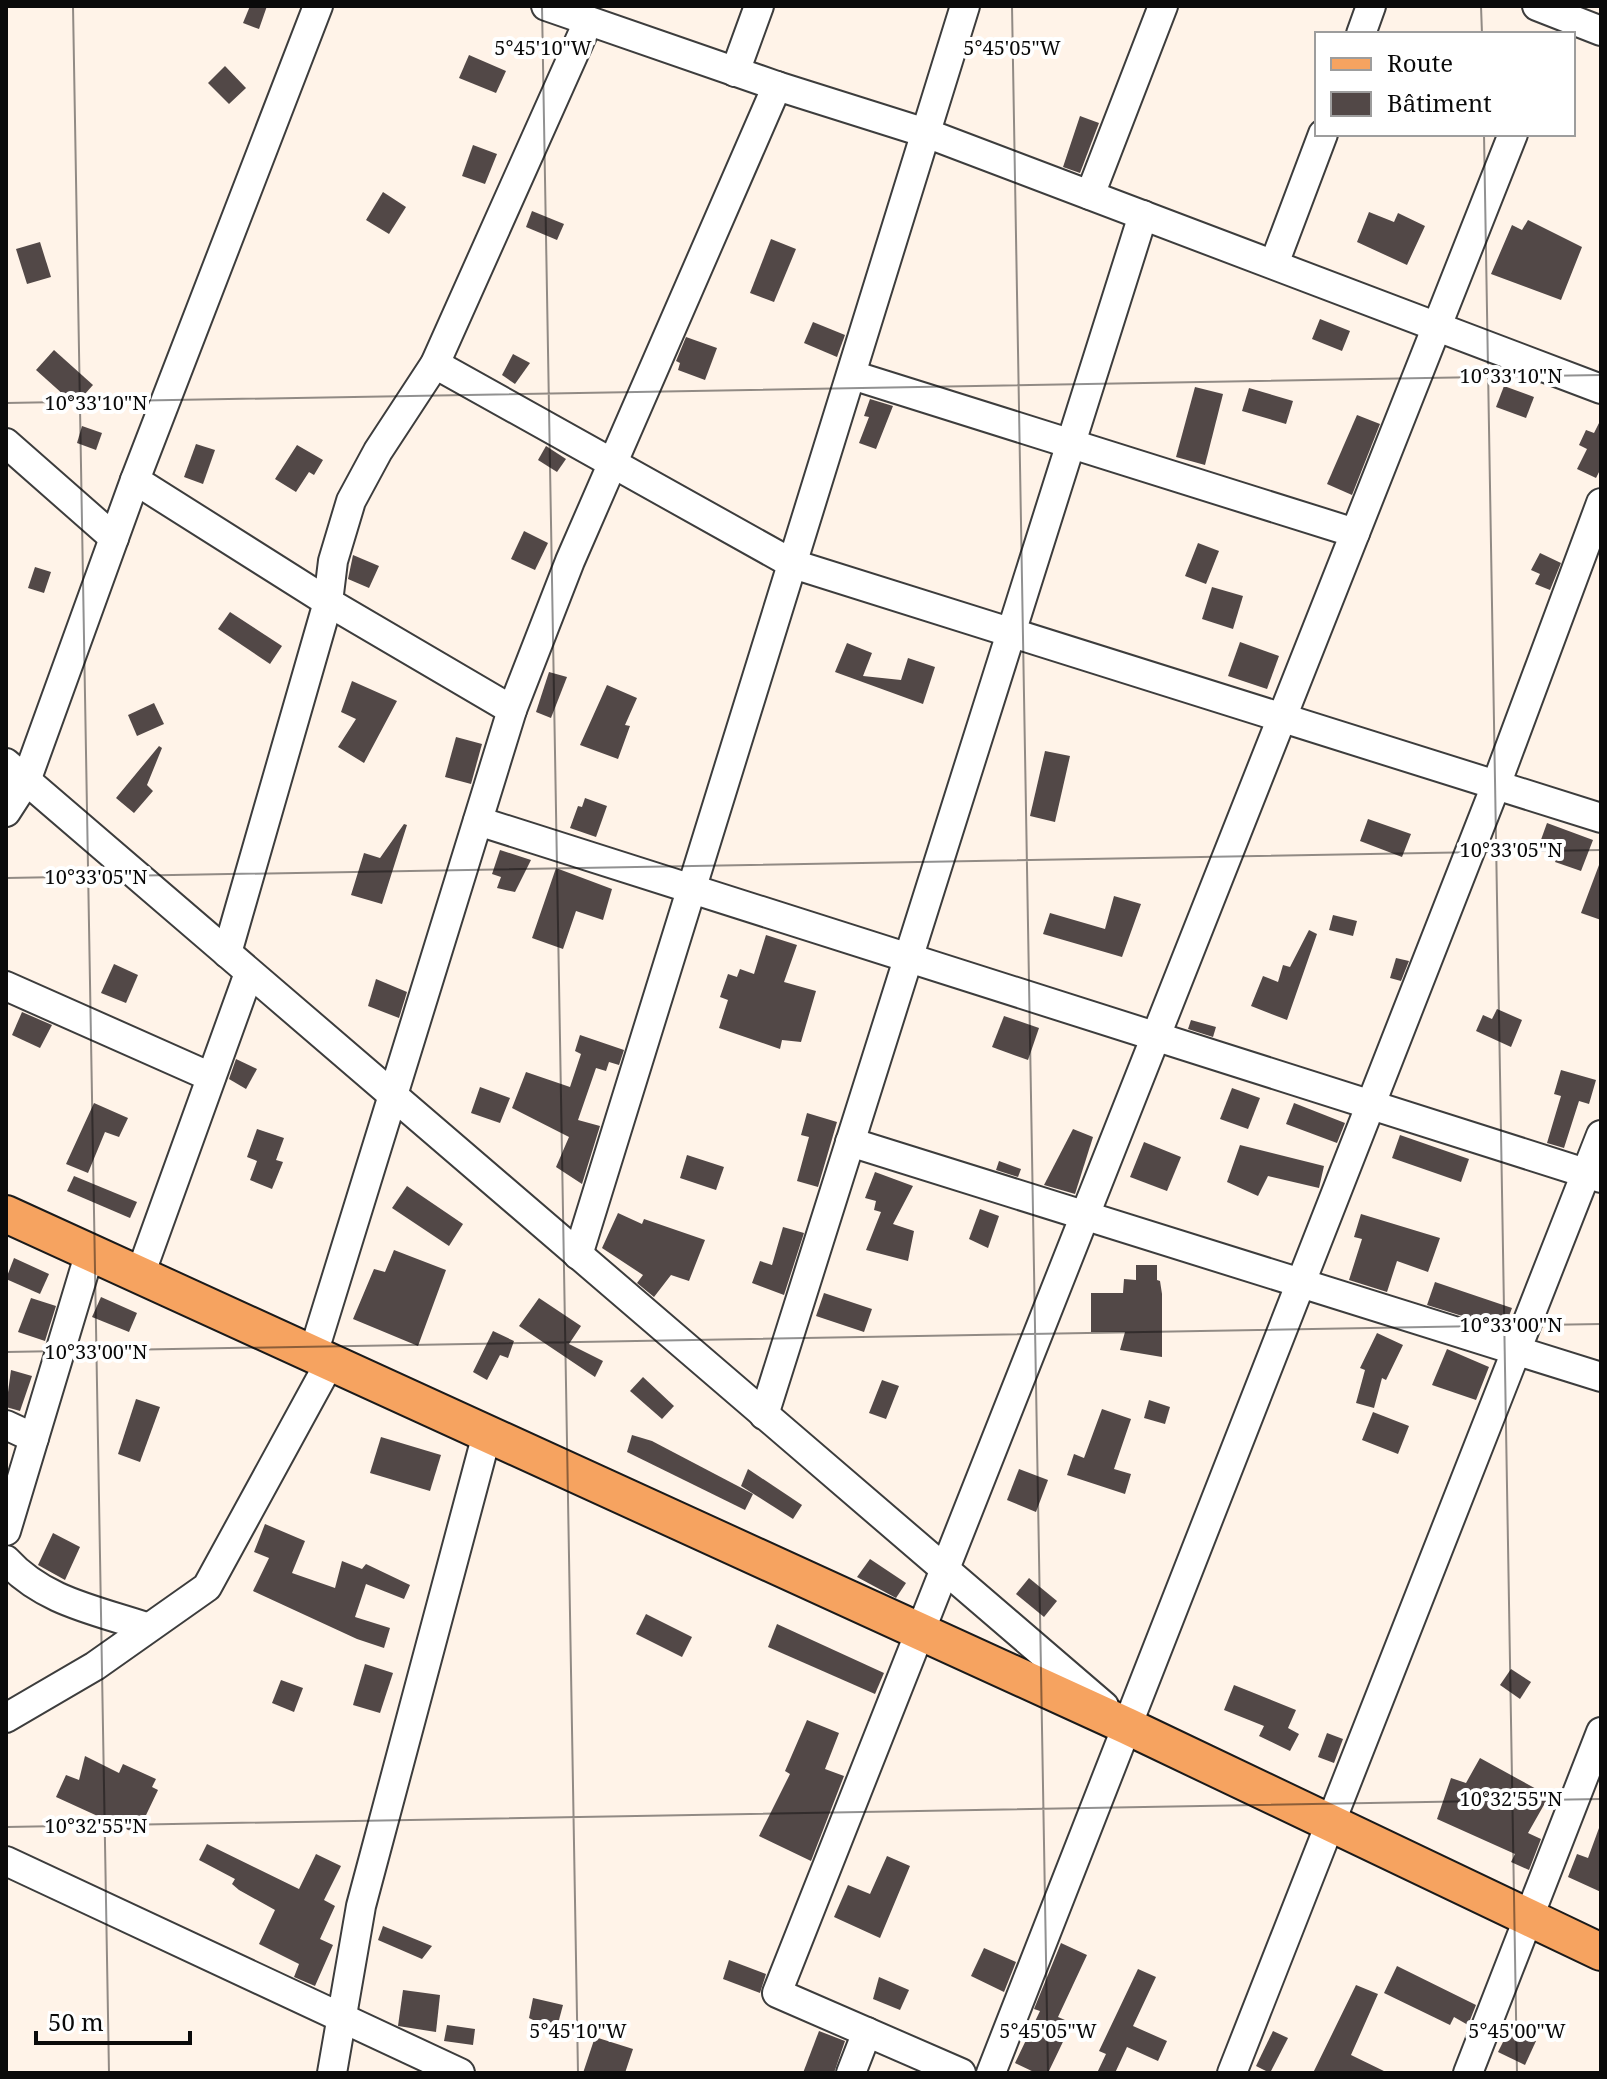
<svg xmlns="http://www.w3.org/2000/svg" width="1607" height="2079" font-family="'Noto Serif',serif">
<style>
.building{fill:#524847}
.lines{fill:none;stroke-linecap:round;stroke-linejoin:round}
.minor-casing{stroke:#3d3d3d;stroke-width:32}
.major-casing{stroke:#1b1b1b;stroke-width:40}
.minor{stroke:#fff;stroke-width:28}
.major{stroke:#f6a360;stroke-width:36}
.ticks{fill:none;stroke:#0a0a0a;stroke-width:2;stroke-opacity:0.45}
.ticks-label{font-size:20px;text-anchor:middle;fill:#0a0a0a;stroke:#fff;stroke-width:8;stroke-linejoin:round;paint-order:stroke}
</style>
<rect width="100%" height="100%" fill="#fff3e8"/>
<g class="building">
<polygon points="250,6 267,6 259,29 243,23"/>
<polygon points="469,55 506,71 496,93 459,78"/>
<polygon points="225,66 246,88 229,104 208,83"/>
<polygon points="1080,116 1099,123 1080,173 1063,167"/>
<polygon points="473,145 497,154 485,184 462,176"/>
<polygon points="383,192 406,207 389,234 366,220"/>
<polygon points="532,211 564,224 557,240 526,227"/>
<polygon points="1369,212 1394,222 1398,213 1425,226 1407,265 1357,242"/>
<polygon points="1528,220 1582,247 1561,300 1491,274 1512,225 1522,230"/>
<polygon points="771,239 796,249 774,302 750,293"/>
<polygon points="40,242 51,277 27,284 16,249"/>
<polygon points="1320,319 1350,331 1342,351 1312,339"/>
<polygon points="813,322 845,335 837,357 804,343"/>
<polygon points="686,337 717,348 705,380 678,370 680,363 676,361"/>
<polygon points="54,350 93,385 75,405 36,370"/>
<polygon points="513,354 530,363 515,384 502,375"/>
<polygon points="1504,386 1534,397 1526,418 1496,407"/>
<polygon points="1195,387 1223,394 1205,465 1176,457"/>
<polygon points="1249,388 1293,401 1286,424 1242,411"/>
<polygon points="870,399 893,406 876,449 859,443 869,417 864,416"/>
<polygon points="1357,415 1380,424 1352,495 1327,484"/>
<polygon points="1601,419 1601,468 1596,478 1577,469 1587,449 1579,445 1586,430 1594,433"/>
<polygon points="82,426 102,433 96,450 77,443"/>
<polygon points="196,444 215,450 203,484 184,477"/>
<polygon points="297,445 323,460 314,475 309,472 296,492 275,479"/>
<polygon points="546,446 566,459 557,472 538,460"/>
<polygon points="524,531 548,543 535,570 511,559"/>
<polygon points="1198,543 1219,551 1206,584 1185,576"/>
<polygon points="1540,553 1561,563 1550,590 1535,584 1540,574 1531,570"/>
<polygon points="353,555 379,566 369,588 348,579"/>
<polygon points="35,567 51,572 44,593 28,588"/>
<polygon points="1212,587 1243,596 1233,629 1202,619"/>
<polygon points="230,612 282,646 270,664 218,629"/>
<polygon points="1240,642 1279,656 1267,689 1228,676"/>
<polygon points="847,643 872,653 863,676 901,680 908,658 935,667 923,704 835,672"/>
<polygon points="549,672 567,677 551,718 536,712"/>
<polygon points="352,681 397,701 364,763 338,747 356,719 341,712"/>
<polygon points="607,685 637,698 625,725 630,726 618,759 580,745"/>
<polygon points="154,703 164,724 137,736 128,715"/>
<polygon points="456,737 482,744 471,784 445,777"/>
<polygon points="159,746 162,748 147,785 153,791 134,813 116,798"/>
<polygon points="1045,751 1070,756 1055,822 1030,816"/>
<polygon points="585,798 607,806 596,837 570,828 578,806 582,807"/>
<polygon points="1368,819 1411,834 1402,857 1360,841"/>
<polygon points="1547,823 1593,840 1581,871 1555,862 1558,855 1538,848"/>
<polygon points="404,824 407,825 382,904 351,895 364,853 380,858"/>
<polygon points="500,850 531,860 515,892 497,888 501,877 492,874"/>
<polygon points="1599,865 1601,865 1601,920 1581,913"/>
<polygon points="556,868 612,889 603,920 576,911 563,949 532,938"/>
<polygon points="1114,896 1141,904 1122,957 1043,934 1050,913 1105,929"/>
<polygon points="1333,915 1357,921 1353,936 1329,930"/>
<polygon points="1309,930 1317,934 1287,1020 1251,1006 1263,976 1278,982 1283,965 1290,967"/>
<polygon points="766,935 797,945 784,982 816,991 801,1042 782,1040 780,1049 719,1028 728,1000 720,997 728,974 737,977 740,969 754,974"/>
<polygon points="1396,958 1409,961 1401,981 1390,978"/>
<polygon points="114,964 138,975 126,1003 101,993"/>
<polygon points="376,979 407,992 399,1018 368,1006"/>
<polygon points="1497,1009 1522,1020 1511,1047 1476,1031 1483,1015 1492,1019"/>
<polygon points="22,1012 52,1025 40,1048 12,1035"/>
<polygon points="1004,1016 1039,1028 1028,1060 992,1047"/>
<polygon points="1191,1020 1216,1027 1213,1037 1188,1029"/>
<polygon points="580,1035 624,1050 619,1065 609,1062 606,1071 596,1068 578,1120 600,1126 582,1184 556,1167 569,1137 512,1108 526,1072 570,1087 581,1054 575,1051"/>
<polygon points="236,1059 257,1069 246,1089 229,1079"/>
<polygon points="1561,1070 1596,1080 1589,1104 1579,1101 1564,1148 1547,1143 1561,1096 1554,1094"/>
<polygon points="480,1087 510,1098 500,1123 471,1113"/>
<polygon points="1232,1088 1260,1098 1248,1129 1220,1119"/>
<polygon points="94,1103 128,1118 119,1137 105,1132 88,1173 66,1164"/>
<polygon points="1294,1103 1345,1123 1337,1143 1286,1124"/>
<polygon points="807,1113 837,1122 818,1187 797,1181 809,1137 801,1135"/>
<polygon points="257,1129 284,1138 276,1160 283,1162 272,1189 250,1180 257,1161 247,1157"/>
<polygon points="1073,1129 1093,1137 1075,1194 1044,1185"/>
<polygon points="1400,1135 1469,1159 1461,1182 1392,1158"/>
<polygon points="1144,1142 1181,1157 1167,1191 1130,1177"/>
<polygon points="1240,1145 1324,1166 1319,1188 1268,1176 1258,1196 1227,1182"/>
<polygon points="687,1155 724,1167 716,1190 680,1178"/>
<polygon points="999,1161 1021,1169 1018,1177 996,1170"/>
<polygon points="875,1172 913,1186 893,1224 914,1231 908,1261 866,1250 881,1212 874,1210 876,1201 865,1198"/>
<polygon points="74,1176 137,1202 130,1218 67,1191"/>
<polygon points="407,1186 463,1224 449,1246 392,1208"/>
<polygon points="980,1209 999,1216 988,1248 969,1239"/>
<polygon points="618,1213 642,1224 644,1219 705,1240 689,1281 671,1275 654,1297 637,1283 643,1275 602,1248"/>
<polygon points="1361,1214 1440,1238 1428,1272 1397,1261 1387,1292 1349,1280 1362,1239 1354,1237"/>
<polygon points="783,1227 804,1233 784,1295 752,1283 760,1261 772,1265"/>
<polygon points="394,1250 446,1270 418,1346 353,1319 374,1269 385,1272"/>
<polygon points="14,1258 49,1274 40,1294 6,1279"/>
<polygon points="1136,1265 1157,1265 1157,1280 1160,1281 1162,1294 1162,1357 1120,1350 1125,1332 1091,1332 1091,1293 1123,1293 1124,1279 1136,1280"/>
<polygon points="1435,1282 1512,1308 1504,1329 1427,1305"/>
<polygon points="824,1293 872,1309 864,1332 816,1316"/>
<polygon points="101,1297 137,1313 129,1332 92,1317"/>
<polygon points="31,1298 56,1306 45,1341 18,1332"/>
<polygon points="539,1298 581,1326 569,1344 603,1361 595,1377 519,1326"/>
<polygon points="493,1331 514,1341 508,1358 500,1355 487,1380 473,1372"/>
<polygon points="1377,1333 1403,1345 1386,1380 1382,1378 1374,1408 1356,1403 1365,1370 1360,1368"/>
<polygon points="1447,1349 1489,1367 1476,1400 1432,1385"/>
<polygon points="11,1370 32,1376 20,1411 6,1407"/>
<polygon points="643,1377 674,1406 662,1419 630,1391"/>
<polygon points="882,1380 899,1386 886,1419 869,1413"/>
<polygon points="136,1399 160,1407 140,1462 118,1454"/>
<polygon points="1149,1400 1170,1407 1165,1424 1144,1418"/>
<polygon points="1102,1409 1131,1419 1114,1469 1131,1474 1125,1494 1067,1475 1074,1454 1084,1458"/>
<polygon points="1373,1412 1409,1426 1398,1454 1362,1440"/>
<polygon points="632,1435 652,1441 753,1494 745,1510 627,1452"/>
<polygon points="381,1437 441,1455 430,1491 370,1473"/>
<polygon points="748,1469 802,1505 793,1519 741,1486"/>
<polygon points="1019,1469 1048,1480 1036,1512 1007,1500"/>
<polygon points="265,1524 305,1541 292,1573 335,1588 342,1561 362,1569 366,1564 410,1585 404,1599 366,1584 355,1617 390,1628 384,1648 357,1639 253,1591 269,1558 254,1552"/>
<polygon points="53,1533 80,1547 65,1580 38,1565"/>
<polygon points="870,1559 906,1583 896,1598 857,1577"/>
<polygon points="1029,1578 1057,1601 1044,1617 1016,1594"/>
<polygon points="646,1614 692,1637 682,1657 636,1634"/>
<polygon points="777,1624 884,1673 875,1694 768,1647"/>
<polygon points="365,1664 393,1673 380,1713 353,1705"/>
<polygon points="1511,1669 1531,1682 1520,1699 1500,1685"/>
<polygon points="281,1680 303,1688 294,1712 272,1703"/>
<polygon points="1234,1685 1296,1710 1288,1728 1299,1734 1290,1751 1259,1736 1264,1726 1224,1710"/>
<polygon points="807,1720 839,1733 825,1769 844,1776 811,1861 759,1836 790,1774 785,1771"/>
<polygon points="1327,1733 1343,1739 1334,1763 1318,1757"/>
<polygon points="85,1756 119,1773 123,1764 156,1779 152,1787 158,1790 137,1834 56,1797 66,1775 79,1780"/>
<polygon points="1480,1758 1549,1796 1528,1833 1541,1839 1529,1870 1511,1862 1515,1854 1437,1819 1451,1778 1466,1783"/>
<polygon points="1599,1828 1601,1829 1601,1892 1568,1877 1577,1854 1588,1858"/>
<polygon points="207,1844 299,1889 316,1854 341,1866 324,1900 335,1906 320,1939 333,1945 315,1986 294,1977 299,1964 259,1944 275,1910 239,1890 232,1884 235,1879 199,1860"/>
<polygon points="887,1856 910,1866 880,1938 834,1917 848,1885 870,1894"/>
<polygon points="383,1926 432,1946 422,1959 378,1940"/>
<polygon points="1061,1943 1087,1955 1058,2017 1072,2023 1048,2073 1036,2073 1015,2063 1040,2011 1034,2009"/>
<polygon points="984,1948 1016,1962 1004,1992 971,1976"/>
<polygon points="729,1960 766,1974 760,1993 723,1979"/>
<polygon points="1397,1966 1476,2005 1468,2025 1454,2017 1450,2025 1384,1993"/>
<polygon points="1138,1969 1156,1977 1133,2026 1167,2041 1158,2061 1127,2047 1115,2073 1097,2073 1106,2054 1099,2051"/>
<polygon points="879,1977 909,1990 900,2010 873,1999"/>
<polygon points="1356,1985 1378,1994 1351,2055 1388,2073 1313,2073"/>
<polygon points="403,1990 440,1995 436,2032 398,2026"/>
<polygon points="533,1998 563,2005 556,2031 529,2018"/>
<polygon points="447,2025 475,2029 473,2045 444,2041"/>
<polygon points="1510,2028 1536,2041 1525,2065 1498,2052"/>
<polygon points="819,2031 845,2041 834,2073 803,2073"/>
<polygon points="1273,2031 1288,2038 1270,2073 1256,2066"/>
<polygon points="595,2037 633,2049 625,2073 583,2073"/>
</g>
<g class="lines">
<defs>
<g id="minor">
<polyline points="546,6 777,86 926,133 1601,389"/>
<polyline points="1537,6 1601,31"/>
<polyline points="1361,34 1371,6"/>
<polyline points="735,72 759,6"/>
<polyline points="1090,195 1163,6"/>
<polyline points="1274,264 1323,134"/>
<polyline points="435,364 793,564 1601,818"/>
<polyline points="852,375 1355,533"/>
<polyline points="6,443 114,538"/>
<polyline points="135,480 328,602 512,710"/>
<polyline points="6,763 1104,1706"/>
<polyline points="6,812 26,781 135,480 318,6"/>
<polyline points="478,821 1601,1178"/>
<polyline points="227,953 328,602 333,561 351,501 378,451 435,364 588,22"/>
<polyline points="6,986 211,1077"/>
<polyline points="850,1142 1601,1377"/>
<polyline points="578,1255 965,6"/>
<polyline points="140,1275 249,973"/>
<polyline points="313,1354 512,710 570,561 777,86"/>
<polyline points="764,1415 1143,215"/>
<polyline points="6,1425 34,1438"/>
<polyline points="6,1531 90,1252"/>
<path d="M 6,1560 C 43,1601 95,1610 146,1627"/>
<polyline points="6,1718 95,1666 207,1587 330,1362"/>
<polyline points="6,1861 460,2073"/>
<polyline points="332,2073 361,1906 487,1434"/>
<polyline points="851,2073 867,2032"/>
<polyline points="961,2073 777,1993 1513,134"/>
<polyline points="991,2073 1496,785 1601,503"/>
<polyline points="1232,2073 1601,1135"/>
<polyline points="1468,2073 1601,1732"/>
</g>
<polyline id="major" points="6,1214 1127,1726 1601,1952"/>
</defs>
<use href="#minor" class="minor-casing"/>
<use href="#major" class="major-casing"/>
<use href="#minor" class="minor"/>
<use href="#major" class="major"/>
</g>
<path class="ticks" d="M 73,6 L 109,2073M 542,6 L 578,2073M 1012,6 L 1048,2073M 1481,6 L 1482,34M 1484,134 L 1517,2073M 6,403 L 1601,375M 6,878 L 1601,850M 6,1352 L 1601,1324M 6,1827 L 1601,1799"/>
<g class="ticks-label">
<text x="543" y="55">5°45'10"W</text>
<text x="1012" y="55">5°45'05"W</text>
<text x="1511" y="383">10°33'10"N</text>
<text x="96" y="410">10°33'10"N</text>
<text x="1511" y="857">10°33'05"N</text>
<text x="96" y="884">10°33'05"N</text>
<text x="1511" y="1332">10°33'00"N</text>
<text x="96" y="1359">10°33'00"N</text>
<text x="1511" y="1806">10°32'55"N</text>
<text x="96" y="1833">10°32'55"N</text>
<text x="578" y="2038">5°45'10"W</text>
<text x="1048" y="2038">5°45'05"W</text>
<text x="1517" y="2038">5°45'00"W</text>
</g>
<rect width="1607" height="2079" fill="none" stroke="#0a0a0a" stroke-width="16"/>
<rect x="1315" y="32" width="260" height="104" fill="#ffffff" stroke="#9d9d9d" stroke-width="2"/>
<rect x="1331" y="58" width="40" height="12" fill="#f6a360" stroke="#9d9d9d" stroke-width="2"/>
<text x="1387" y="72" font-size="24" fill="#0a0a0a">Route</text>
<rect x="1331" y="92" width="40" height="24" fill="#524847" stroke="#9d9d9d" stroke-width="2"/>
<text x="1387" y="112" font-size="24" fill="#0a0a0a">Bâtiment</text>
<path d="M36 2031v12h154v-12" fill="none" stroke="#0a0a0a" stroke-width="4"/>
<text x="48" y="2031" font-size="24" fill="#0a0a0a" stroke="#ffffff" stroke-width="6" paint-order="stroke">50 m</text>
</svg>
